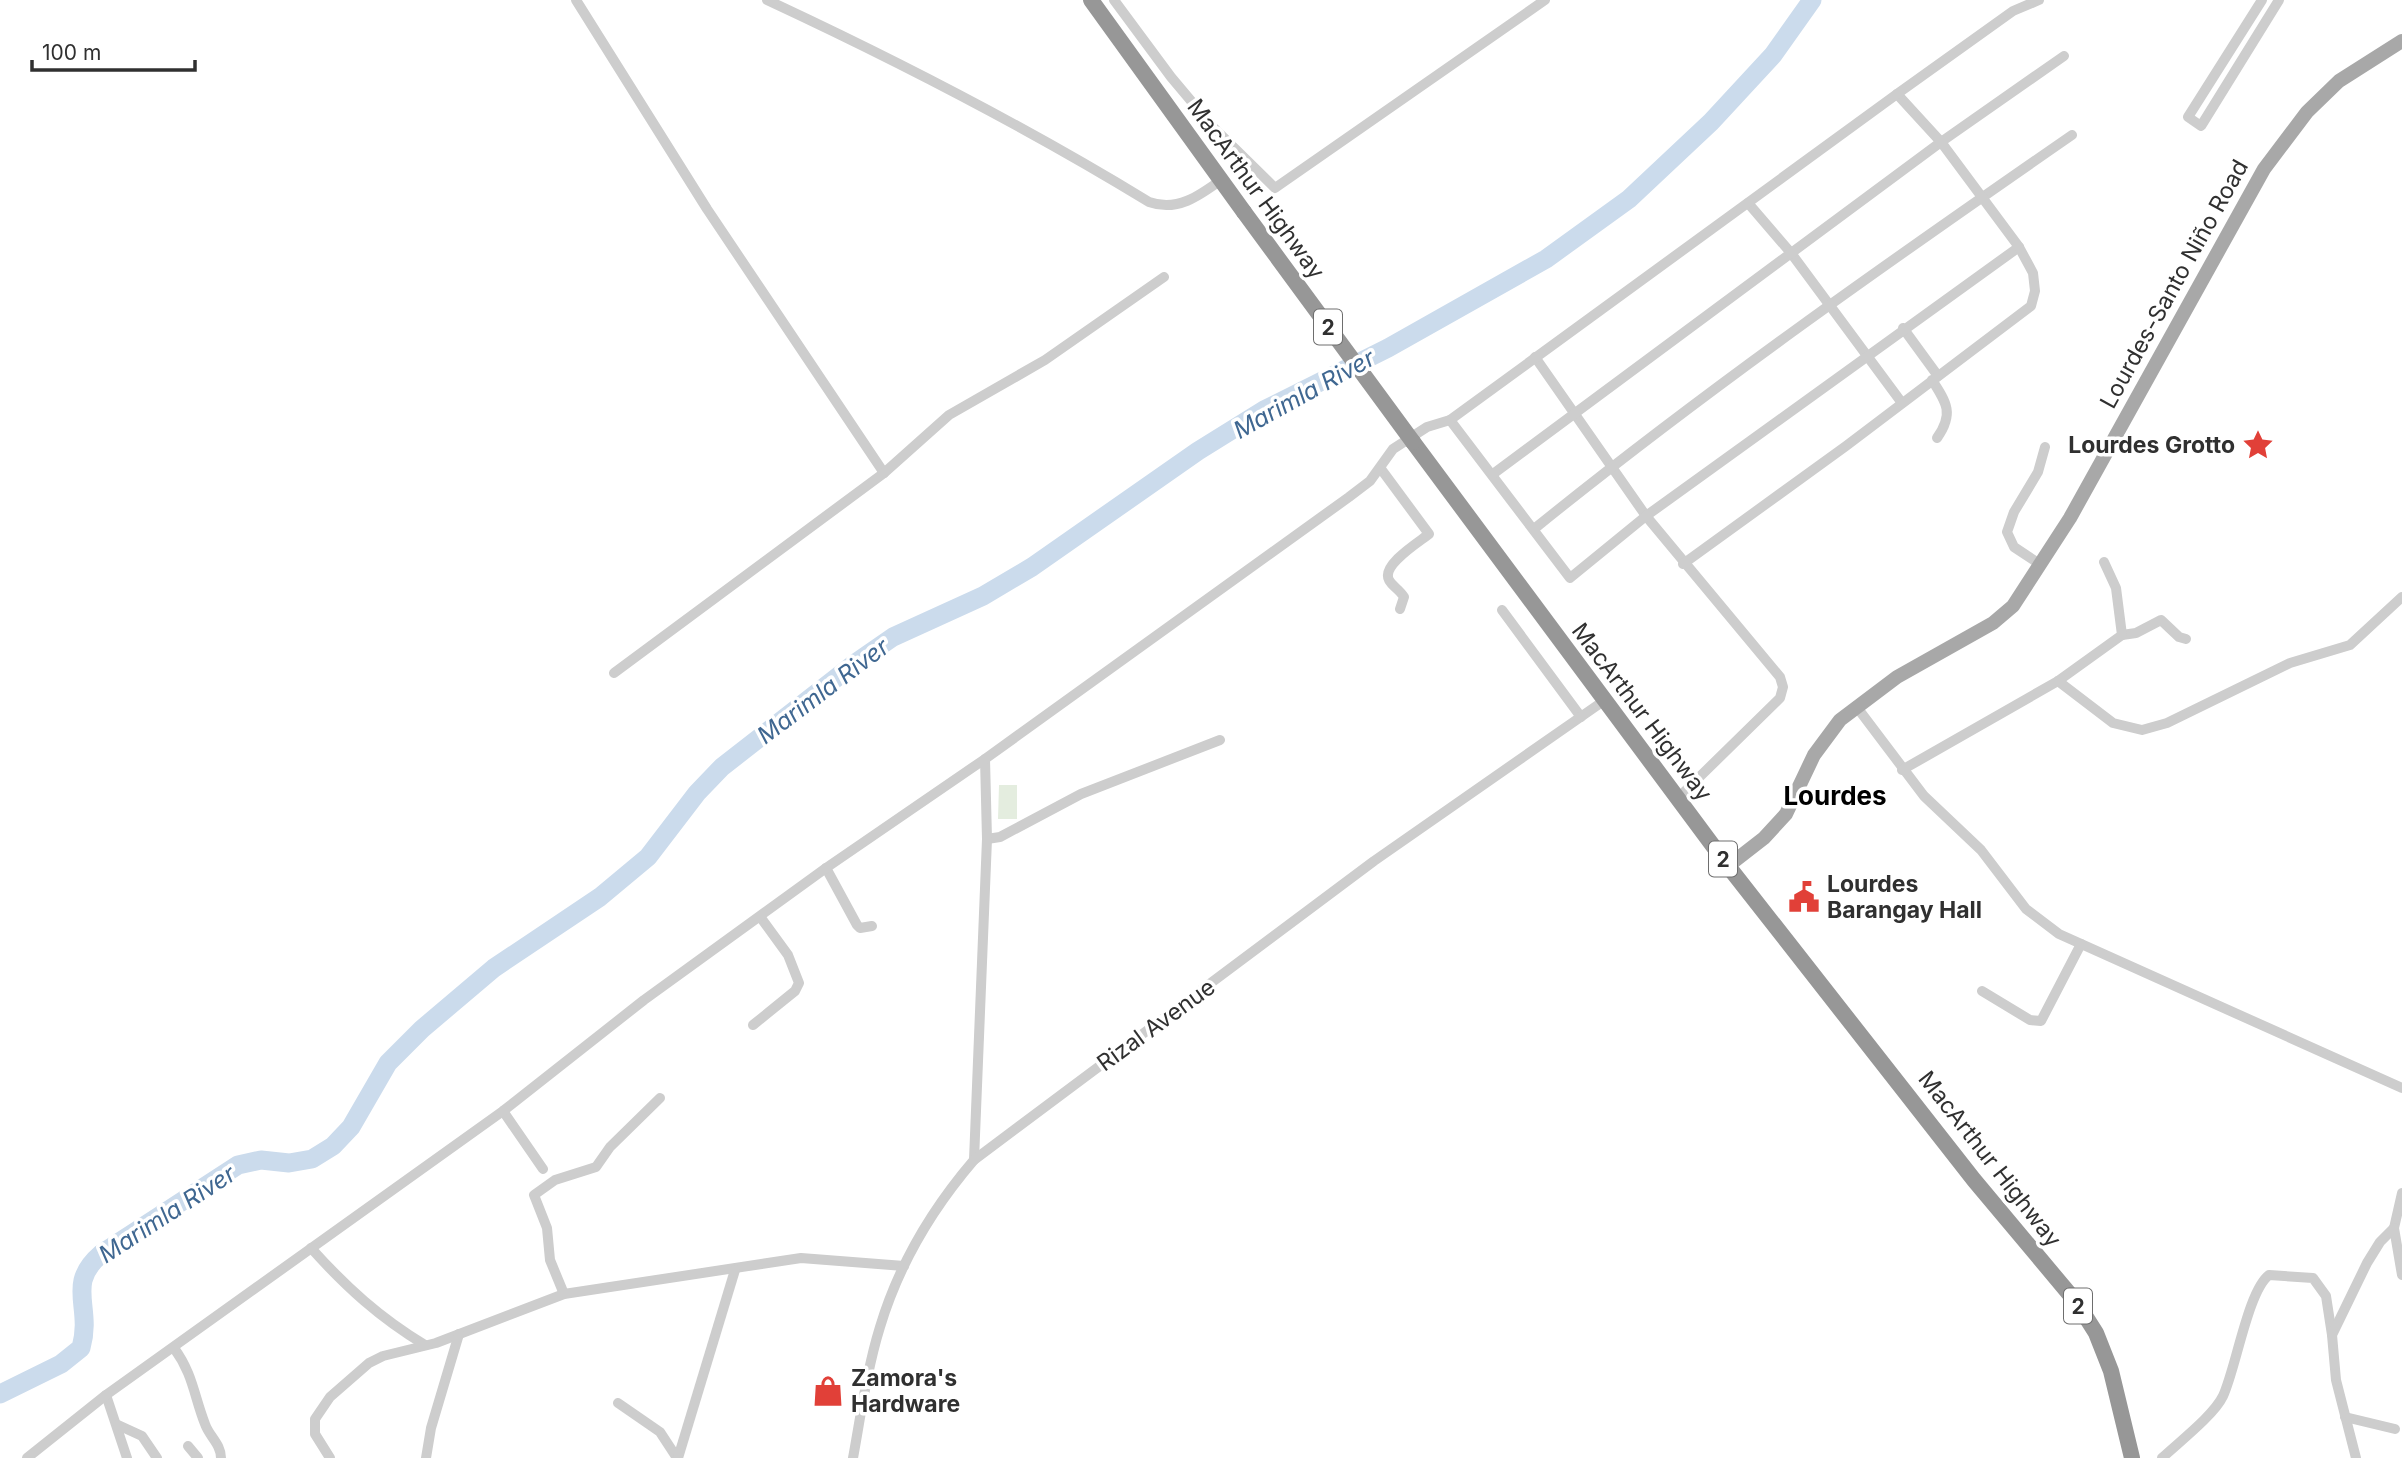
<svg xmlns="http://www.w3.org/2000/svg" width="2402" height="1458" font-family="Inter,sans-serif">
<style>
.green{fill:#e4eddf}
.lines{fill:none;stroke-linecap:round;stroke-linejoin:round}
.river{stroke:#cbdbec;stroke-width:19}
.minor{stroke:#cdcdcd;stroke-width:10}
.major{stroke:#a8a8a8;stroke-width:14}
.highway{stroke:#979797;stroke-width:16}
.highway-bridge{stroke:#979797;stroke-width:16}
.labels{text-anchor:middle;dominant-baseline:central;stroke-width:7;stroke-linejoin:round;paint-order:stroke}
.shield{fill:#fff;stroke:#6e6e6e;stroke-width:2}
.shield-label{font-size:21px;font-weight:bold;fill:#303030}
.street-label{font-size:23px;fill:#303030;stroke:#fff}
.poi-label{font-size:23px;font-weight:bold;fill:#303030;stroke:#fff;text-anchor:start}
.water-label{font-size:24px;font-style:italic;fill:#3f6791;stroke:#fff}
.quarter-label{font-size:26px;font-weight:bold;fill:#000;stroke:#fff}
</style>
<rect width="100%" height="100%" fill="#fff"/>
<polygon class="green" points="999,785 1017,785 1017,819 998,819"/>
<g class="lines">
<path class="river" d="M 0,1394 L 61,1364 L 81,1348 C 93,1306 65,1285 101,1254 L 238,1165 L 261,1160 L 289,1163 L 312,1159 L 333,1146 L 351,1127 L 388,1063 L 422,1029 L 494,968 L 600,897 L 648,857 L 697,793 L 722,767 L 854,664 L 893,637 L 983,596 L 1032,567 L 1198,451 L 1264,410 L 1388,348 L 1546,259 L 1629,199 L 1711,122 L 1773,55 L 1812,0"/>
<g class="minor">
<polyline points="576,0 707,209 884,473"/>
<path d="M 767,0 C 898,61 1026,127 1149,202 C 1177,212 1199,196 1221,180"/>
<polyline points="1114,0 1171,77 1213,127 1275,188 1545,0"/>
<polyline points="2262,0 2188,117 2201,126 2279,0"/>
<polyline points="1748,203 1791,253 1902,403"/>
<polyline points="1903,328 1938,376"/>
<polyline points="1535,357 1646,516 1780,677 1783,687 1780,698 1678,798"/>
<path d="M 1932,380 C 1947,403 1954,414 1937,438"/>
<polyline points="1450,420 1570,578 1646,516 2019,247"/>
<path d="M 1381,469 L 1429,534 C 1419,542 1381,565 1389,580 C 1392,586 1400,590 1404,597 L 1400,609"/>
<polyline points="1493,474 1941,142 2064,56"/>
<path d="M 1534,529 C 1707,389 1890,261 2072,135"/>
<polyline points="1683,564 1846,446 2031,306 2035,291 2033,273 2019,247 1941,142 1897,94"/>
<polyline points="2041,565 2014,547 2007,532 2014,512 2038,472 2045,447"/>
<polyline points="1502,610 1581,717"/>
<polyline points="2122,635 2136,633 2161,620 2179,637 2186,639"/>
<polyline points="614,673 884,473 949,415 1045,360 1164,277"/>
<polyline points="2058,681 2113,723 2142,730 2167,723 2290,663 2350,645 2402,597"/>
<polyline points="1856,706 1924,796 1981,850 2026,909 2059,934 2402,1088"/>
<polyline points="1902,770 2058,681 2122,635 2116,588 2104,562"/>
<polyline points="987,839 1000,837 1081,794 1220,740"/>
<polyline points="826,868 857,925 860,928 872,926"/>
<polyline points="1982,991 2030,1020 2041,1021 2081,944"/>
<polyline points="753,1025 795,991 799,983 788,955 761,918"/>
<polyline points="503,1111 543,1169"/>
<polyline points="974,1160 987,839 985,759"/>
<polyline points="2402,1193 2394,1228 2402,1275"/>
<path d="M 311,1248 C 346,1287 380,1318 425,1345"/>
<polyline points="564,1294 550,1260 547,1228 534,1195 555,1180 596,1167 610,1147 660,1098"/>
<path d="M 174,1348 C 193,1374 194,1396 205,1424 C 209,1436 221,1444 221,1458"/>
<polyline points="106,1395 127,1458"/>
<polyline points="618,1403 660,1432 677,1458"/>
<polyline points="2345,1417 2395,1429"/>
<polyline points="118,1425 142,1436 157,1458"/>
<polyline points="188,1446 198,1458"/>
<polyline points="27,1458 106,1395 503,1111 644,1000 826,868 985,759 1349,497 1370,481 1393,449 1427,427 1450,420 1897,94 2013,11 2039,0"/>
<polyline points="330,1458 315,1434 315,1419 330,1397 369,1363 383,1356 436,1343 564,1294 801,1258 904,1266"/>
<polyline points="426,1458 431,1428 459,1334"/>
<polyline points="678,1458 735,1270"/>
<path d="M 853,1458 C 861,1414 867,1369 880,1327 C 899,1264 932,1209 974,1160 L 1374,861 L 1605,700"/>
<path d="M 2162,1458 C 2179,1442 2214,1415 2223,1396 C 2236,1368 2248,1291 2269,1275 L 2313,1278 L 2326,1296 L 2332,1335"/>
<polyline points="2356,1458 2336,1380 2332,1335 2367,1263 2380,1242 2394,1228"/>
</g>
<polyline class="major" points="1728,866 1764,838 1786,814 1814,755 1840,720 1897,677 1993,623 2013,606 2070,518 2264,169 2307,112 2339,81 2402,41"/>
<g class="highway">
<polyline points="1091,0 1244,212"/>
<polyline points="1413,442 1728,866 1974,1180 2077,1303 2096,1333 2111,1371 2132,1458"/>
</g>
<polyline class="highway-bridge" points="1244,212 1413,442"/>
</g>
<defs>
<symbol id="sight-bare" viewBox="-9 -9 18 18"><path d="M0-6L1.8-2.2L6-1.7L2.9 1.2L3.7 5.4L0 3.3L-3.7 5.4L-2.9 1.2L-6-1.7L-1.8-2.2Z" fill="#e14038" stroke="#fff" stroke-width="2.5" paint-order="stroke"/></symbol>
<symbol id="civic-bare" viewBox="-9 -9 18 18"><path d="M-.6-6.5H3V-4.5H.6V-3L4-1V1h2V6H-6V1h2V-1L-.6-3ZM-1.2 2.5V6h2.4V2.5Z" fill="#e14038" stroke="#fff" stroke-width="2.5" paint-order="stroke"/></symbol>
<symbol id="shop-bare" viewBox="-9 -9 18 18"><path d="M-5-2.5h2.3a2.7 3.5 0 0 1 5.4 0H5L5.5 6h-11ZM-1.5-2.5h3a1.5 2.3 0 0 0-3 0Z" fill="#e14038" stroke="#fff" stroke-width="2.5" paint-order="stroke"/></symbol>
</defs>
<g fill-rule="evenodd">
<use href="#sight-bare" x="2236" y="423" width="44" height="44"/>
<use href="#civic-bare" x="1782" y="875" width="44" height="44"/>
<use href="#shop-bare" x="806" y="1369" width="44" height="44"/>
</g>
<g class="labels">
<g class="shield">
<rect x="1314" y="309.5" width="28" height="35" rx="5"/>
<rect x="1709" y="841.5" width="28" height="35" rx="5"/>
<rect x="2064" y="1288.5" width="28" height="35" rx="5"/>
</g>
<g class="shield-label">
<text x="1328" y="327">2</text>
<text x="1723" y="859">2</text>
<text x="2078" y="1306">2</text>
</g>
<g class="street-label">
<text transform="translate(1256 189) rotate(54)">MacArthur Highway</text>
<text transform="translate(2174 284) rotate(-61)">Lourdes-Santo Niño Road</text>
<text transform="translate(1642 712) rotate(53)">MacArthur Highway</text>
<text transform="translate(1156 1025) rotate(-36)">Rizal Avenue</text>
<text transform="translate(1990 1159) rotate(52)">MacArthur Highway</text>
</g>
<g class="poi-label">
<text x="2235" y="445" text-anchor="end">Lourdes Grotto</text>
<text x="1827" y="884">Lourdes<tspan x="1827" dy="26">Barangay Hall</tspan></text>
<text x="851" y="1378">Zamora's<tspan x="851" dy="26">Hardware</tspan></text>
</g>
<g class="water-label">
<text transform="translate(1304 394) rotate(-29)">Marimla River</text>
<text transform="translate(823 691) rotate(-37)">Marimla River</text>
<text transform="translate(167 1214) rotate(-33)">Marimla River</text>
</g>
<g class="quarter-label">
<text x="1835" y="795">Lourdes</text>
</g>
</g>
<path d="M32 60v10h163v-10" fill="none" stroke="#303030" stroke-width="3.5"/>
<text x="42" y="60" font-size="21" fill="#303030" stroke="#ffffff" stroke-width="5" paint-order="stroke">100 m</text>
</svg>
